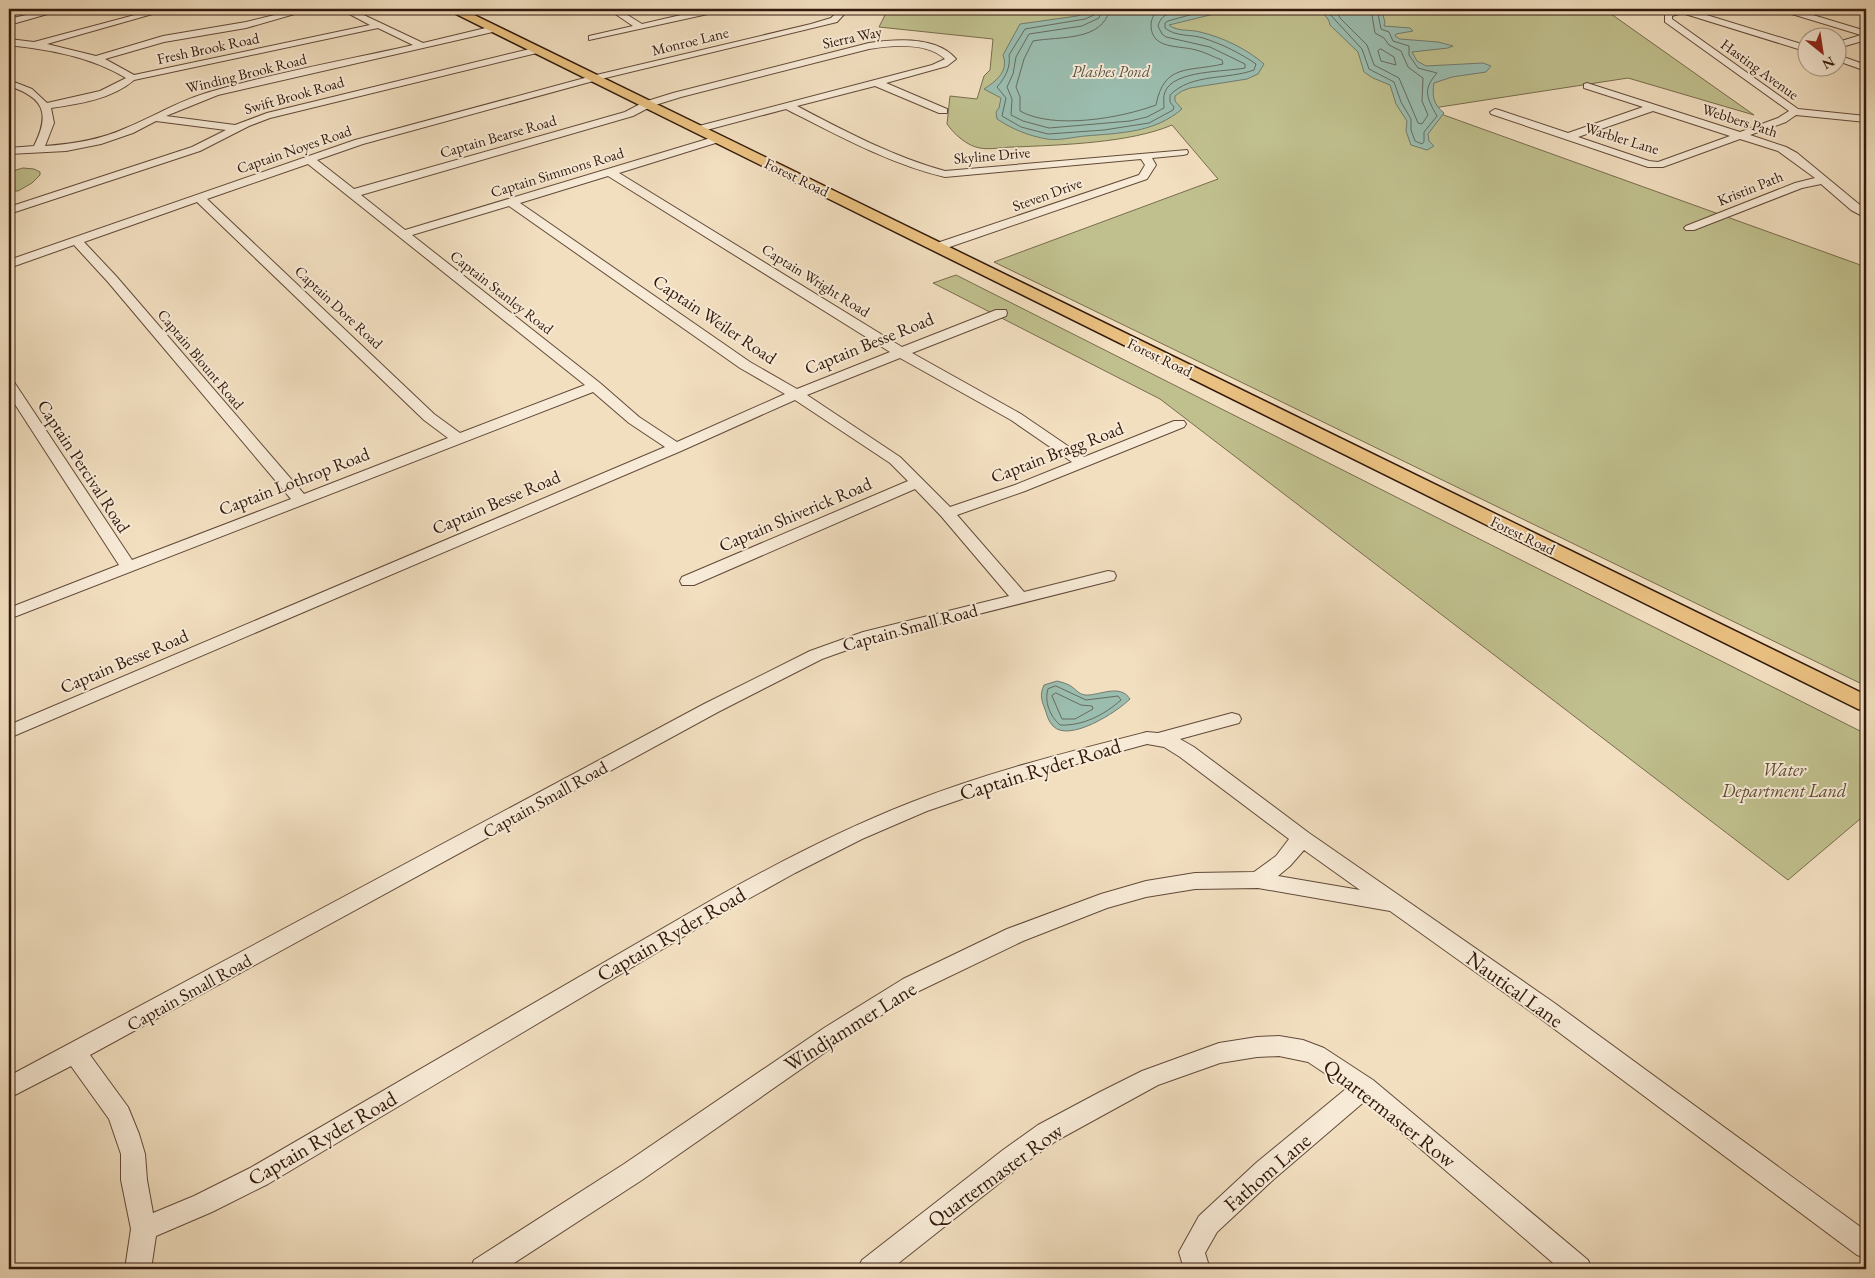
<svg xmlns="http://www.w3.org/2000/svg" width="1875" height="1278" font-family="'EB Garamond',serif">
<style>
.green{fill:#c0c08e;stroke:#796c4d}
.water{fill:#9bbdaf;stroke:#717b6e}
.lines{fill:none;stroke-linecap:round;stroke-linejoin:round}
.shore{stroke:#666b5e;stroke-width:1}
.minor-casing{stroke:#624a39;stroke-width:2}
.major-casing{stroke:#32190c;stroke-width:3}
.minor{fill:#f7ead6;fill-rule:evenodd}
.major{fill:#e9c080;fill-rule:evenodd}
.labels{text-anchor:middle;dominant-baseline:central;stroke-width:4;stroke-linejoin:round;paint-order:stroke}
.far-street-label{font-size:15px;fill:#32190c;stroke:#f7ead6}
.far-water-label{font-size:16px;font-style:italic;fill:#575245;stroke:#f7ead6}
.street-label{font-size:18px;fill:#32190c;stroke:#f7ead6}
.park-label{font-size:18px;font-style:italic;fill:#5d4b33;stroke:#f7ead6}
.near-street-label{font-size:21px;fill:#32190c;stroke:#f7ead6}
</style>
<rect width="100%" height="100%" fill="#f2dfc0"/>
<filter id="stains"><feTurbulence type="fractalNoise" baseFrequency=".004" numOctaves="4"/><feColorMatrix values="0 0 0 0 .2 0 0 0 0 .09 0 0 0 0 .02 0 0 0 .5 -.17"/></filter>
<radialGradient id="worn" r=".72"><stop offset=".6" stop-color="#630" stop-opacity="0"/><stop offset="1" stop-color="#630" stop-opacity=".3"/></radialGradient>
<g class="green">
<path d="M 888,9 L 1604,9 L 1754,115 L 1628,78 L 1427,109 L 1866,267 L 1866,686 L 994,262 L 1218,179 L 1172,125 C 1130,143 1061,145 1014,147 C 1003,147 990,150 980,148 C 967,146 954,134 947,124 L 950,96 L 977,99 L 984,76 L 990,70 L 993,39 L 879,27 Z"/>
<polygon points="23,168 34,169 40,172 40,175 32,183 18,191 9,191 9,172"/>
<polygon points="956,275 1866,734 1866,814 1788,880 1160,399 933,283"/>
</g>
<g class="water">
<path d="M 1091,9 L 1381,9 L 1385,22 L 1384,26 L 1410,28 L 1413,31 L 1396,34 L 1395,36 L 1400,39 L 1438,42 L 1453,46 L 1448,48 L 1412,52 L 1417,61 L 1426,66 L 1483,63 L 1491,66 L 1486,72 L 1452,77 L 1434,83 C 1432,96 1433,104 1444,113 L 1428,134 L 1429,141 L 1434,146 L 1427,150 L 1411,145 L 1406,131 L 1407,121 L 1396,104 L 1390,85 L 1373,78 L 1364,72 L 1358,52 L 1330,25 C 1329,16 1320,11 1312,9 L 1218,13 L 1169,25 C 1178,32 1189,29 1200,32 C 1222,37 1247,49 1264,64 L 1258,74 L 1247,79 L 1190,88 L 1182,91 L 1175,96 L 1175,101 L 1182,109 C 1154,133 1120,133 1085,136 C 1073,137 1059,141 1047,139 C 1029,136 1012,129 997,119 L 996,112 L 999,108 L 1001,98 L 984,89 C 996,81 1009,72 1003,55 L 1020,24 L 1077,16 L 1090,12 Z"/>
<path d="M 1057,681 C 1061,682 1065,683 1069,685 C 1075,688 1078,694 1085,695 C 1099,696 1120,683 1130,699 C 1117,712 1069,743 1053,726 C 1049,722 1047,716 1046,712 C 1042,701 1039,696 1044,685 Z"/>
</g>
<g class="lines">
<g class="shore">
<path d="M 1096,9 L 1094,15 L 1085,19 L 1025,29 L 1009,55 C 1011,67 1005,78 997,87 L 1006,98 L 1002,116 L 1021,127 L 1048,134 L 1104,130 L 1149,123 L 1173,110 L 1174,107 L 1170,102 L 1170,95 C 1192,73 1227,80 1254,70 L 1256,64 C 1240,53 1222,44 1203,38 C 1190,34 1176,37 1165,28 L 1165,23 L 1168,21 L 1211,9"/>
<path d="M 1102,9 L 1099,18 L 1082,26 L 1029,34 L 1016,57 L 1013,74 L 1007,87 L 1012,99 L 1011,115 L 1023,121 L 1049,128 L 1130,121 L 1147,117 L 1164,108 C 1164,104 1163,96 1165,92 C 1173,70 1225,72 1245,68 L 1245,64 L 1210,47 L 1166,37 L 1162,34 L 1158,26 C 1162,11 1175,13 1187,9"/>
<path d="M 1110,9 C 1102,42 1060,36 1033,41 L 1024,59 L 1016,87 L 1020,97 L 1020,111 C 1054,130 1121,118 1156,105 C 1164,63 1189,72 1223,64 L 1222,60 C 1213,57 1205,52 1196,50 C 1179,45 1152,50 1151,26 C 1151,18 1154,14 1160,9"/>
<path d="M 1325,9 L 1362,49 L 1369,69 L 1394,82 L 1401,102 L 1411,119 L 1411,130 L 1415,141 L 1422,144 L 1424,142 L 1424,132 L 1437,116 C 1427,98 1422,90 1437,73 L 1418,68 L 1409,55 L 1409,46 L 1393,41 L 1389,32 L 1381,29 L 1377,9"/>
<polyline points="1334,9 1341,19 1367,45 1374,65 1399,78 1418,123 1422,124 1428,115 1422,101 1423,78 1408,67 1401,51 1389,45 1384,38 1375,33 1371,9"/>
<polygon points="1381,49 1394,57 1396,65 1381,61 1378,51"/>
<path d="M 1056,686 L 1086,700 L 1118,696 L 1121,700 C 1104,715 1083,726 1060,725 C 1050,716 1044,702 1048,689 Z"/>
<polygon points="1056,693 1081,705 1092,706 1093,709 1075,719 1062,719 1052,696"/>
</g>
<defs>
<g id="minor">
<polygon points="51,9 65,9 9,25 9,19"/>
<path d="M 157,9 L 170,9 L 47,44 L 96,56 L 163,36 L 246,22 L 299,9 L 312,9 L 246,28 L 164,42 L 105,59 L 134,75 L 370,25 L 340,9 L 351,9 L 423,43 L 494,26 L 498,29 L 497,31 L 218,95 L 166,116 L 235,125 L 267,113 L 538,47 L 543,50 L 541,52 L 270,118 L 249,126 L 200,151 L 9,214 L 9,207 L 192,147 L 226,130 L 156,121 L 133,133 L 101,144 L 66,151 L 9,154 L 9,148 L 34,146 C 50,114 45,98 9,86 L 9,80 L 32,89 L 47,103 L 100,91 L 126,78 C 89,56 50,50 9,45 L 9,39 L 34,42 ZM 378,28 L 413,45 C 347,60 278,72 213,91 C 182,99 155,116 126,128 C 100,140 73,144 45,146 L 54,123 L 51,108 C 79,104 112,99 134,80 Z"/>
<polygon points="608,9 618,9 642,24 707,9 721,9 717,12 589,40 589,36 633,26"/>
<path d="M 840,9 L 849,9 L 837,22 L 597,80 L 363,144 L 317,160 L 354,189 L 625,112 L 644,102 L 673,93 L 869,43 C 895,39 937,36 956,59 L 947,66 L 886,83 L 947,109 L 947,113 L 939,113 L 875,86 L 797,106 C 844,131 894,157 945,171 L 1187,150 L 1188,152 L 1187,154 L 1183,155 L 1152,158 L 1156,165 L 1147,179 L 938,251 L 932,247 L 934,244 L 1139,175 L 1145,165 L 1141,159 L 945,177 C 890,164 837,135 786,109 L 699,132 L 694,129 L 695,127 L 932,65 L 945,59 C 927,42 892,45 869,49 L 681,97 L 652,106 L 633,116 L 361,195 L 405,230 L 714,137 L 722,137 L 723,139 L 722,141 L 619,173 L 902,347 L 996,310 L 1006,310 L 1007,313 L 1006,316 L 912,353 L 1021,414 L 1084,457 L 1174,421 L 1184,421 L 1186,424 L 1184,427 L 1025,491 L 957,515 L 1024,592 L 1108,571 L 1114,572 L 1116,576 L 1114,580 L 875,640 L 822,659 L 718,712 L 90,1055 L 128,1107 L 139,1134 L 145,1154 L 147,1180 L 153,1213 L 194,1196 L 250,1168 L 715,898 C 779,862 843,829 912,802 C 988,772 1068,752 1147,732 L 1158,733 L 1232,713 L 1239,715 L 1241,719 L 1239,723 L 1180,739 L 1194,747 L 1309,833 L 1553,1002 L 1866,1231 L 1866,1258 L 1857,1255 L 1537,1016 L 1390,911 L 1258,888 L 1195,889 L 1146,897 L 1107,908 L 1023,941 L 919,991 L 840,1042 L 642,1180 L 505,1269 L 470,1269 L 474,1260 L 624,1164 L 824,1028 L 903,979 L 1007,929 L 1101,894 L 1146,881 L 1195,873 L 1254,872 L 1276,856 L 1289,839 L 1180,757 L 1164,747 L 1147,744 L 1114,753 L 991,789 L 927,811 L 862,839 L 795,873 L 730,909 L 268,1184 L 212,1212 L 156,1236 L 151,1269 L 125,1269 L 131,1229 L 121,1180 L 121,1154 L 109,1119 L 71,1066 L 9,1098 L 9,1076 L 704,704 L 810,651 L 863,632 L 1009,596 L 941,516 L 915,489 L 694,585 L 682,585 L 680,581 L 682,577 L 908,481 L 890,463 L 795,400 L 681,451 L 9,738 L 9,725 L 665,447 L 629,423 L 593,392 L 9,619 L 9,608 L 119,565 L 9,395 L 9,381 L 14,382 L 16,385 L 132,560 L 291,499 L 108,282 L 74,245 L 9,268 L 9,260 L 355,140 L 592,76 L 811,24 L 831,18 ZM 308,164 L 585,385 L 460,433 L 434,414 L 207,199 ZM 608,176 L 890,352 L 797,389 L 750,362 L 520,203 ZM 197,202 L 424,420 L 448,438 L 304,494 L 116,276 L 84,242 ZM 509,206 L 740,368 L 785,394 L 677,442 L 639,417 L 600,383 L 412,235 ZM 900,358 L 1011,420 L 1072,462 L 1015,485 L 950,507 L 900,457 L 807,395 ZM 1304,850 L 1360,890 L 1278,876 L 1290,866 Z"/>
<path d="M 1675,9 L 1687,9 L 1808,46 L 1808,52 L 1682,13 L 1672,16 L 1672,19 L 1798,109 L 1866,116 L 1866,122 L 1796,115 L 1786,122 L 1750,135 L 1786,147 L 1797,153 L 1866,210 L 1866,218 L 1851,210 L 1821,184 L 1802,188 L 1694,230 L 1686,230 L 1684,228 L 1686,226 L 1795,183 L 1815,178 L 1778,151 L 1740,139 L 1663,167 L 1648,167 L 1491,114 L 1490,112 L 1495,109 L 1499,110 L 1568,133 L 1643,107 L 1584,88 L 1584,84 L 1587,83 L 1740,132 L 1778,118 L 1789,111 L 1665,22 L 1665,12 ZM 1653,111 L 1730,136 L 1658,162 L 1649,161 L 1578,137 Z"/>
<polygon points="1781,9 1793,9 1866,31 1866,40 1838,48 1838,42 1861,35 1782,11"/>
<polygon points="1838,55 1866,65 1866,71 1838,61"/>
<polygon points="1279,1036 1303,1040 1324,1048 1373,1080 1588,1260 1592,1269 1560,1269 1365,1101 1274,1179 1217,1232 1205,1253 1210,1269 1184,1269 1179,1252 1199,1216 1256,1163 1347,1088 1308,1062 1279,1056 1257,1057 1220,1063 1158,1085 1056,1141 1021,1166 891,1269 858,1269 862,1260 1003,1150 1038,1125 1100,1092 1142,1071 1219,1043 1257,1037"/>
</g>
<polygon id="major" points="449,9 462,9 1866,695 1866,711 1858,709 450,11"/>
</defs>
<use href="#minor" class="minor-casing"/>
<use href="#major" class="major-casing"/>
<use href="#minor" class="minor"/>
<use href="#major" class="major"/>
</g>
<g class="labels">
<g class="far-street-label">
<text transform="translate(852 37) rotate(-12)">Sierra Way</text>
<text transform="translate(690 41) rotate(-14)">Monroe Lane</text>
<text transform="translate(208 48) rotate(-12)">Fresh Brook Road</text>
<text transform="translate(1760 69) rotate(36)">Hasting Avenue</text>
<text transform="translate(246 73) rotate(-14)">Winding Brook Road</text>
<text transform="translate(294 95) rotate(-16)">Swift Brook Road</text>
<text transform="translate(1740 120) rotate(18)">Webbers Path</text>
<text transform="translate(498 136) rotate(-16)">Captain Bearse Road</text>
<text transform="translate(1622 138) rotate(17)">Warbler Lane</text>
<text transform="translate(294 149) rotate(-19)">Captain Noyes Road</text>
<text transform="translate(992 155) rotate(-5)">Skyline Drive</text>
<text transform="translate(557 172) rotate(-17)">Captain Simmons Road</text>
<text transform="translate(797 177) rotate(26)">Forest Road</text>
<text transform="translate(1750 188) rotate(-22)">Kristin Path</text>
<text transform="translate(1047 194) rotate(-20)">Steven Drive</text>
<text transform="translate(816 280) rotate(32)">Captain Wright Road</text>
<text transform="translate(502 292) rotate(38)">Captain Stanley Road</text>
<text transform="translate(339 307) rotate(43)">Captain Dore Road</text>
<text transform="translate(1160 357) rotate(26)">Forest Road</text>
<text transform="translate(201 359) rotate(50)">Captain Blount Road</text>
<text transform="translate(1523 535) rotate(26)">Forest Road</text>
</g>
<g class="far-water-label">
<text x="1111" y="71">Plashes Pond</text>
</g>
<g class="street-label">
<text transform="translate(715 319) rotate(34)">Captain Weiler Road</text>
<text transform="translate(869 343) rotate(-22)">Captain Besse Road</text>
<text transform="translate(1057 452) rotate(-21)">Captain Bragg Road</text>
<text transform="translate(84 466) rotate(57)">Captain Percival Road</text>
<text transform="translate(294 481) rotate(-21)">Captain Lothrop Road</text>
<text transform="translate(496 502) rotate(-23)">Captain Besse Road</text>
<text transform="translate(795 514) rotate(-23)">Captain Shiverick Road</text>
<text transform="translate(910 627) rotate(-15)">Captain Small Road</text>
<text transform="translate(124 661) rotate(-23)">Captain Besse Road</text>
<text transform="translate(545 799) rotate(-29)">Captain Small Road</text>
<text transform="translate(189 992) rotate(-29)">Captain Small Road</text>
</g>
<g class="park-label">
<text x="1784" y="769">Water<tspan x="1784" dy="21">Department Land</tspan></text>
</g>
<g class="near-street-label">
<text transform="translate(1040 769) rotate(-17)">Captain Ryder Road</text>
<text transform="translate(671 934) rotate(-30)">Captain Ryder Road</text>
<text transform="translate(1515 989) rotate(36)">Nautical Lane</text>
<text transform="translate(850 1026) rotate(-32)">Windjammer Lane</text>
<text transform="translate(1390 1113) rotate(38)">Quartermaster Row</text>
<text transform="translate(322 1138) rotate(-30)">Captain Ryder Road</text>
<text transform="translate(1267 1172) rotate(-41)">Fathom Lane</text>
<text transform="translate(995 1175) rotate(-36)">Quartermaster Row</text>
</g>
</g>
<rect width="1875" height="1278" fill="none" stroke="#f2dfc0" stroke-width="30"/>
<rect x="10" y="10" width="1855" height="1258" fill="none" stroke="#32190c" stroke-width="2.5"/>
<rect x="15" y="15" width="1845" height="1248" fill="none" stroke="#32190c"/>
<g transform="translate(1822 52) rotate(150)"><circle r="24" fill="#f7ead6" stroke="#a89685"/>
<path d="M0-4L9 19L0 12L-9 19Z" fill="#8f2418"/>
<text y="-8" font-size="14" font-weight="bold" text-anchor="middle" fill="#32190c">N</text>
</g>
<rect width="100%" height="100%" filter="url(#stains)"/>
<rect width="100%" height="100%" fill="url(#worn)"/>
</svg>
